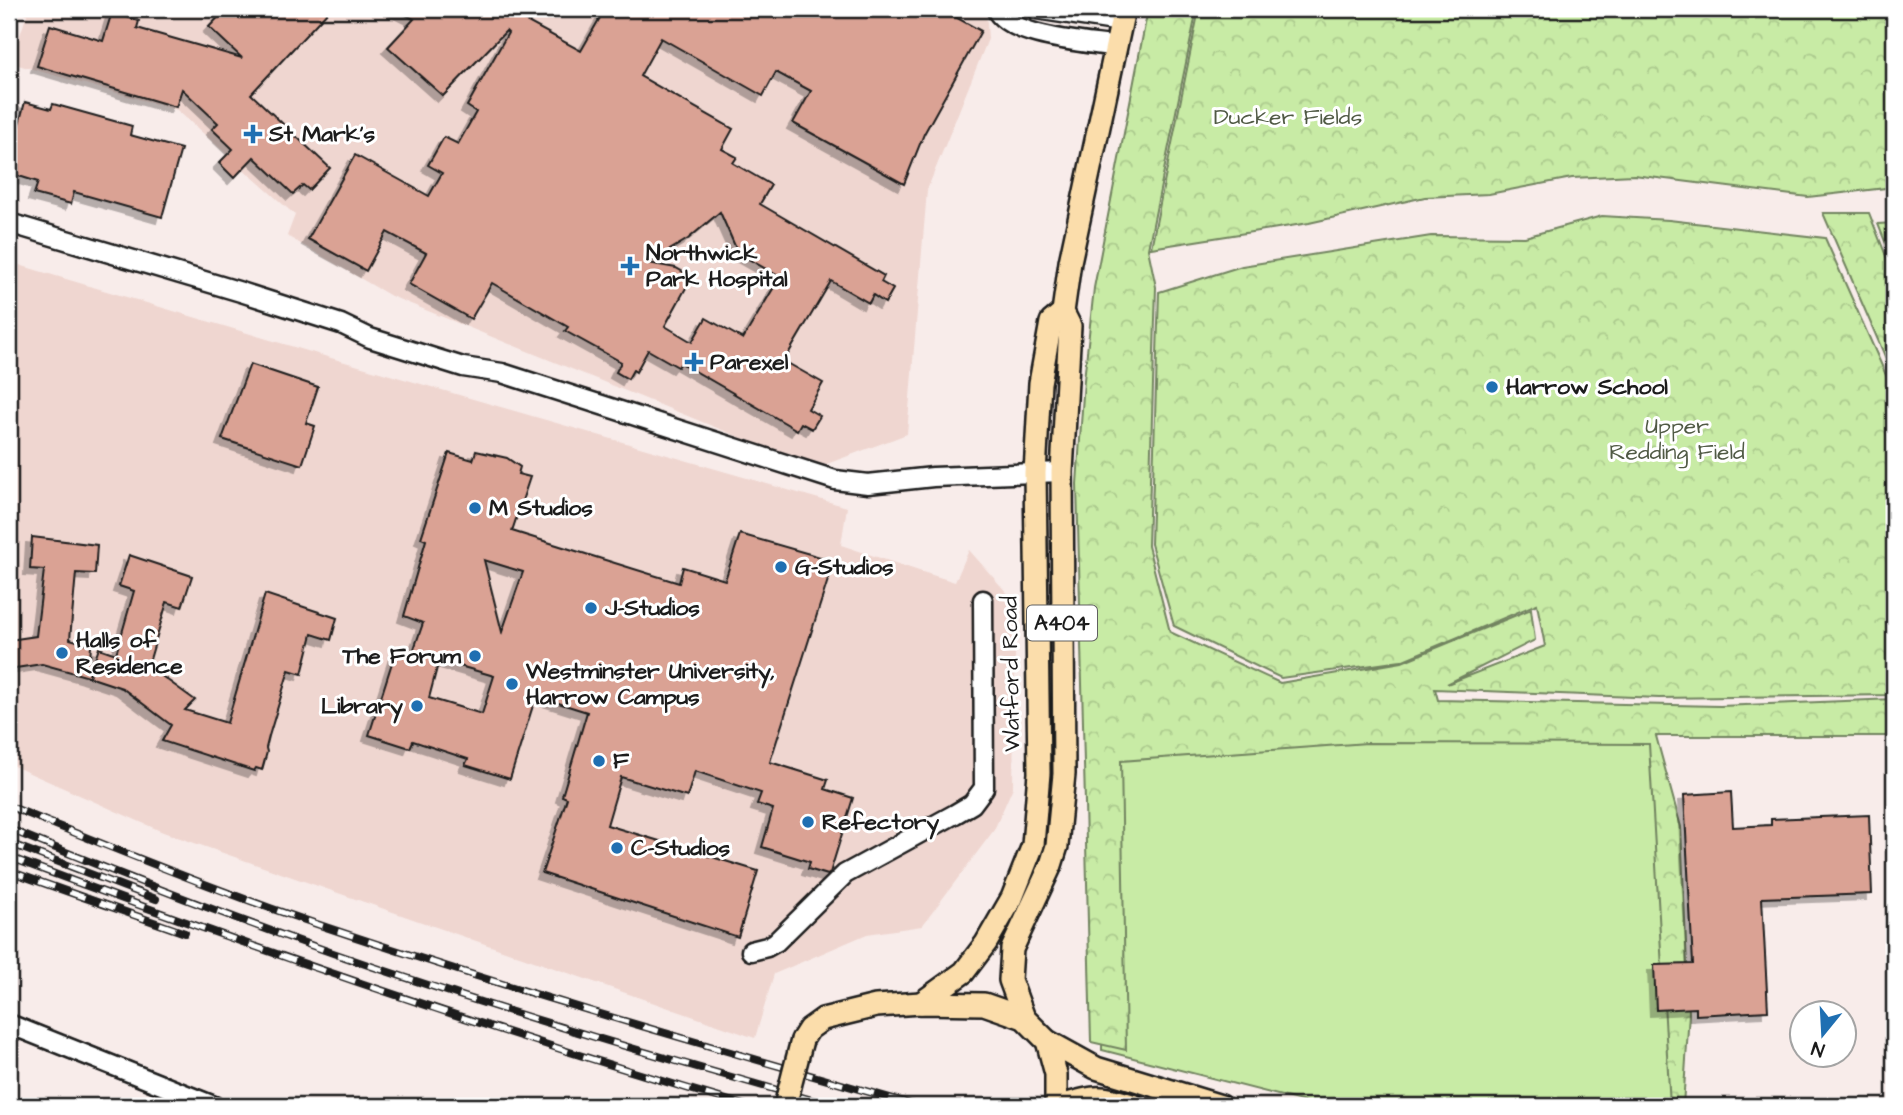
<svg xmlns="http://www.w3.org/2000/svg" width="1903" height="1115" font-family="'Architects Daughter',sans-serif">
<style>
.built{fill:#efd6d0}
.grass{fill:#c8eba5;stroke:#728460;stroke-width:2}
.forest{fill:url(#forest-crowns);stroke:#728460;stroke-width:2}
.building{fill:#daa294;stroke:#1c1c1c;stroke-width:2;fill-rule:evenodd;filter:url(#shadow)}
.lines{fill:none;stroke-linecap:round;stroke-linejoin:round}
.minor-casing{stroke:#1c1c1c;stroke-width:23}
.major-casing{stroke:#1c1c1c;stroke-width:26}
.minor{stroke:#fff;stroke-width:18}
.major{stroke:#fbddab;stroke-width:21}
.rail-casing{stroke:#1c1c1c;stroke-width:8}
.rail{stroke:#fff;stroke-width:5;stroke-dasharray:16;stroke-linecap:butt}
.major-bridge-casing{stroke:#1c1c1c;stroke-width:26;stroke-linecap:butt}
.major-bridge{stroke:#fbddab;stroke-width:21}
.poi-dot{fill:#1f6fb2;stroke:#fff;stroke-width:2.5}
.labels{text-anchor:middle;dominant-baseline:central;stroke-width:6;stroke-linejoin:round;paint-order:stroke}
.shield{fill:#fff;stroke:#606060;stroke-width:2}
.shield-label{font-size:21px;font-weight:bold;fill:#1c1c1c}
.park-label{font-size:23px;fill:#505a45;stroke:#fff}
.poi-label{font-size:23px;font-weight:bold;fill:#1c1c1c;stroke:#fff;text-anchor:start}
.street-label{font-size:23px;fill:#1c1c1c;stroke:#fff}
</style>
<defs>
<pattern id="forest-crowns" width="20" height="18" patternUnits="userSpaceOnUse" patternTransform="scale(1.75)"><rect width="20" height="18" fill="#c8eba5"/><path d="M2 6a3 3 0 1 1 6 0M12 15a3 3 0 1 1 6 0" fill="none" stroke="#abc98d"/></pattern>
<filter id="shadow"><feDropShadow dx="-6" dy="6" stdDeviation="0" flood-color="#0004"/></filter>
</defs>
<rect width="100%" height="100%" fill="#f8ecea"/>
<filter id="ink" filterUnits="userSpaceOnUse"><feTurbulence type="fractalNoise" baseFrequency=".0143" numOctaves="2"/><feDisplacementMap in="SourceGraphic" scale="14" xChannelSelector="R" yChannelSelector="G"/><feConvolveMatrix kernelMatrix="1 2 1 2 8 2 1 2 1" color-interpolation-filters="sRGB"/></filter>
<g filter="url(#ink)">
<g class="built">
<polygon points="10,9 986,9 988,39 927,190 907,434 816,468 391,296 287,236 295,215 177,110 11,63 27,14"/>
<polygon points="9,262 331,358 847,507 841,545 919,571 955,582 969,550 1016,603 1013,787 994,830 922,926 867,934 774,974 755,1038 163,832 9,764"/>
</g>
<g class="grass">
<polygon points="1894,223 1894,264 1878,224"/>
<polygon points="1106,734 1653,737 1681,1106 1321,1106 1102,1050"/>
</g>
<g class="forest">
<polygon points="1148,9 1197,9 1148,249 1156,287 1148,546 1170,632 1280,683 1402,662 1531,609 1535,640 1447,684 1545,646 1537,604 1401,661 1281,678 1174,626 1151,544 1159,292 1242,266 1431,236 1525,237 1602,216 1669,220 1825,238 1894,393 1894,695 1659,698 1435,689 1438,700 1720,706 1894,699 1894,736 1656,736 1681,827 1689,1013 1683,1106 1670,1106 1649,744 1367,743 1121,761 1126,1050 1091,1042 1077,484 1084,380 1094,288"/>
<polygon points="1199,9 1894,9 1894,187 1808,197 1634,175 1572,178 1489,194 1425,197 1309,223 1151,248"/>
<polygon points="1823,213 1869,213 1894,276 1894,377"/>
</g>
<g class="building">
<polygon points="226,9 330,9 251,94 330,168 309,190 303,185 293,194 254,157 234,178 219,163 233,149 212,129 218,123 182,89 176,107 37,66 50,25 103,41 112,12 139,21 137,28 242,58 209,27"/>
<path d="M 394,9 L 504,9 L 581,51 L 605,9 L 941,9 L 981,31 L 924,134 L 904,184 L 793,123 L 811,91 L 776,72 L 763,96 L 661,38 L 640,76 L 733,129 L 722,149 L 737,157 L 733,163 L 771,185 L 760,204 L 884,276 L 881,282 L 893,289 L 885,303 L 873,295 L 869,303 L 831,281 L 784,361 L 823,383 L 808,409 L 820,416 L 812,429 L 801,423 L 797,430 L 681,363 L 678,367 L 648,350 L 636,372 L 633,370 L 628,379 L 616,372 L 621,362 L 565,331 L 568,327 L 492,283 L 471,319 L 409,284 L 426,253 L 387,232 L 366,271 L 308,239 L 355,155 L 429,196 L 442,173 L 428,165 L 444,137 L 458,144 L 476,112 L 467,106 L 508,33 L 506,31 L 443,96 L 388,47 L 414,19 ZM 720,212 L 738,253 L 780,277 L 743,339 L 706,318 L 692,342 L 665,326 L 692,277 L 676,268 L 648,263 L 688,239 Z"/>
<polygon points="25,102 51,109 53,104 132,126 130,135 181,149 162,217 74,192 71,204 34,194 38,182 9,173 9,160"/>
<polygon points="250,364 318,387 306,423 315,426 302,465 222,439"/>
<path d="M 476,451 L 507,458 L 520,467 L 518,474 L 530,477 L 512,531 L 679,583 L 683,567 L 725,580 L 740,534 L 834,561 L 770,762 L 828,780 L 825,789 L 853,798 L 830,873 L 828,875 L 808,869 L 810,862 L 762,847 L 773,809 L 757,804 L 761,793 L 695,771 L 687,797 L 621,777 L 607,825 L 758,871 L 738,937 L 542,873 L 567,798 L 562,796 L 587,712 L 536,696 L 510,779 L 465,765 L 468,759 L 413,741 L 410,748 L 369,735 L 397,647 L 413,652 L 423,623 L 404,616 L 426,540 L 421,538 L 449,453 L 473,460 ZM 484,560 L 523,572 L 502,632 ZM 439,660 L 494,676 L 482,714 L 429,698 Z"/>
<polygon points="32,537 97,545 95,574 76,573 70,639 91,645 89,677 42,664 9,669 9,640 36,636 44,570 30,569"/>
<polygon points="129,555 192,576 182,607 167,602 148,666 195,700 185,710 227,723 265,594 337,618 331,640 312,634 302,674 289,670 269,736 266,748 267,752 262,770 256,768 254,771 162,741 171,725 122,688 89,677 99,648 116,654 134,591 119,586"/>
<polygon points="1731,792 1733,827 1771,825 1771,819 1869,815 1872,894 1762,898 1768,1011 1696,1015 1696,1008 1656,1010 1654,965 1693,964 1684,795"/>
</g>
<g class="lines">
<defs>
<g id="minor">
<path d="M 996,9 C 1008,37 1087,42 1116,47"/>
<polyline points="1036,9 1121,22"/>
<polyline points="9,223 241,292 341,324 370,338 463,367 502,373 835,480 868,484 933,477 1062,472"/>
<polyline points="751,951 767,947 776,942 845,874 955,814 972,804 984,788 983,600"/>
<polyline points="9,1024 214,1106"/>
</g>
<g id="major">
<polyline points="921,1003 964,972 986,943 1012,898 1033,845 1039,773 1035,473 1040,383 1051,322 1063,312"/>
<polyline points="1024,1018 1010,980 1012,949 1051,865 1057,846 1064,774 1062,472 1070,326 1063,312 1070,262 1124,9"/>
<polyline points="802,1040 809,1029 823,1019 876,1006 921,1003 984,1004 1024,1018 1047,1041 1056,1074 1056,1106"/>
<polyline points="1047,1041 1096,1068 1221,1106"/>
<path d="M 1061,1106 C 1095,1095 1101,1095 1135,1106"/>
</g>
</defs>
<use href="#minor" class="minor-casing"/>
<use href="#major" class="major-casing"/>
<use href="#minor" class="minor"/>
<use href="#major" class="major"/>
<defs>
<g id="rail">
<path d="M 9,806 C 95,841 182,877 270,908 C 483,982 701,1044 918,1106"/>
<path d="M 9,829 C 143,884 278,936 416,981 C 554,1027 693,1066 833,1106"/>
<polyline points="9,843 156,899"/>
<path d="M 9,857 C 252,948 497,1033 747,1106"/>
<polyline points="9,871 185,933"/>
</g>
</defs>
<use href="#rail" class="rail-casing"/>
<use href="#rail" class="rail"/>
<defs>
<polyline id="major-bridge" points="785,1106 802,1040"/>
</defs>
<use href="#major-bridge" class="major-bridge-casing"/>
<use href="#major-bridge" class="major-bridge"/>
</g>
</g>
<g class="poi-dot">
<path d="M249.5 123.5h7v7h7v7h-7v7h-7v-7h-7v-7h7z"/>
<path d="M626.5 255.5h7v7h7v7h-7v7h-7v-7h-7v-7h7z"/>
<path d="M690.5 351.5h7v7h7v7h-7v7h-7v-7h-7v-7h7z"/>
<circle cx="1492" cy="387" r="7"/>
<circle cx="475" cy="508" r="7"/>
<circle cx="781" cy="567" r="7"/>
<circle cx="591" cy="608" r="7"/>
<circle cx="62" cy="653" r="7"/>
<circle cx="475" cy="656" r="7"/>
<circle cx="512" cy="684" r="7"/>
<circle cx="417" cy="706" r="7"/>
<circle cx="599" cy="761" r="7"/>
<circle cx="808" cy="822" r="7"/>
<circle cx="617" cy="848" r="7"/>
</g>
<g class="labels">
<rect class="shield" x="1027" y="605.5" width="70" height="35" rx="5"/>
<g class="shield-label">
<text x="1062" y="623">A404</text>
</g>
<g class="park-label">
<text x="1288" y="117">Ducker Fields</text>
<text x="1677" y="426">Upper<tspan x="1677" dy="26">Redding Field</tspan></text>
</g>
<g class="poi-label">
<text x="269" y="134">St Mark's</text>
<text x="646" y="253">Northwick<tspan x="646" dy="26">Park Hospital</tspan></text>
<text x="710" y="362">Parexel</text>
<text x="1506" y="387">Harrow School</text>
<text x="489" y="508">M Studios</text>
<text x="795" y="567">G-Studios</text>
<text x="605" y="608">J-Studios</text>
<text x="76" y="640">Halls of<tspan x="76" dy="26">Residence</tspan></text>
<text x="461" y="656" text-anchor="end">The Forum</text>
<text x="526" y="671">Westminster University,<tspan x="526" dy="26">Harrow Campus</tspan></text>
<text x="403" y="706" text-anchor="end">Library</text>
<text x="613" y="761">F</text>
<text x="822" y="822">Refectory</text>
<text x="631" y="848">C-Studios</text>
</g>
<g class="street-label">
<text transform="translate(1011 674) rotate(-91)">Watford Road</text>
</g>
</g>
<rect width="1903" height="1115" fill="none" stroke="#fff" stroke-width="35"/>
<rect x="18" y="18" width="1868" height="1080" fill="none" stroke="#1c1c1c" stroke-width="2.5" filter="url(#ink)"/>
<g transform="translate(1823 1034) rotate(198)"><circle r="33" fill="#ffffff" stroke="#a4a4a4" stroke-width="2"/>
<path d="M0-5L12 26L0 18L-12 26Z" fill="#1f6fb2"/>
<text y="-10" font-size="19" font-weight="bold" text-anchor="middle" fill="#1c1c1c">N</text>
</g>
</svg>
